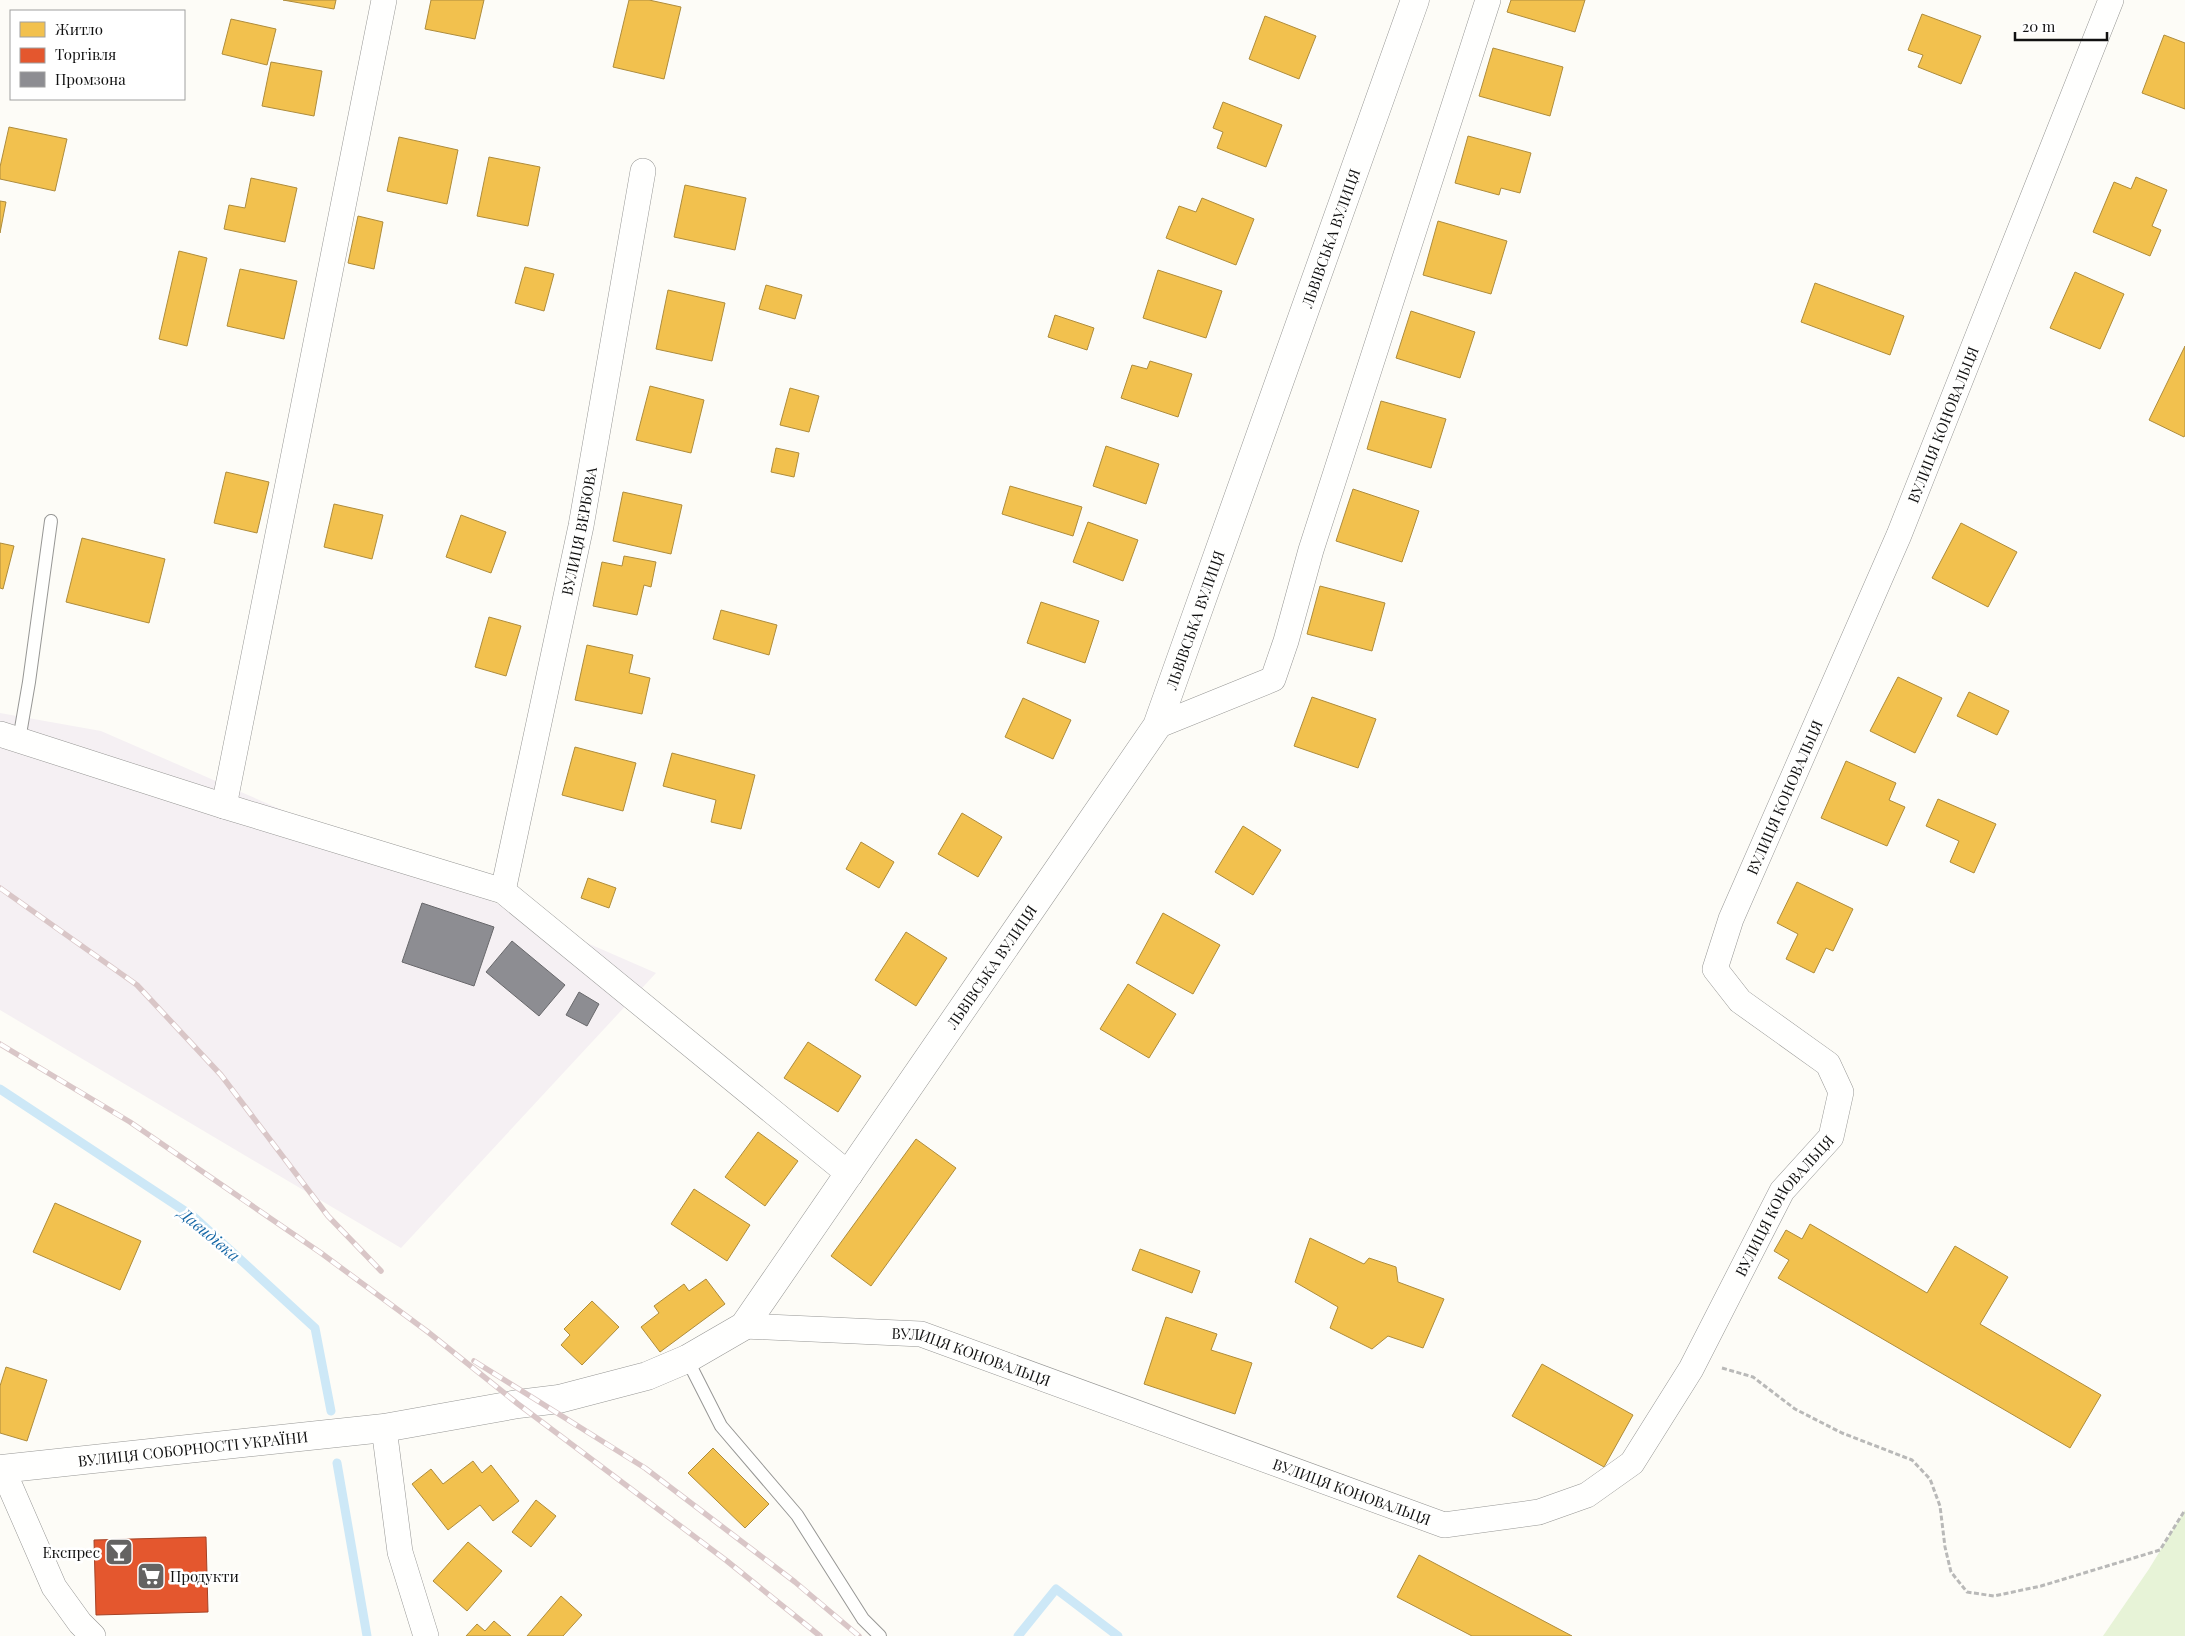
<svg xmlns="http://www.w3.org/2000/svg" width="2185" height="1636" font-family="'Playfair Display',serif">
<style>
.industrial{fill:#f5f0f3}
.green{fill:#e7f3d7}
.homes{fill:#f2c14e;stroke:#ae8c3c}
.shops{fill:#e4572e;stroke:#a54225}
.industry{fill:#8d8d92;stroke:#68686b}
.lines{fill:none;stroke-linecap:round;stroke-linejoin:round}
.stream{stroke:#cde8f7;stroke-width:9}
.service-casing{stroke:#979795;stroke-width:14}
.minor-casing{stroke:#979795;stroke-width:26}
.tertiary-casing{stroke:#979795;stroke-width:29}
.path{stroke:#b9b9b8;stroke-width:3;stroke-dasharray:5 2.5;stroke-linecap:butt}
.service{stroke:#fffffe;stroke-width:12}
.minor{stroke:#fffffe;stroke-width:25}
.tertiary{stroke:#fffffe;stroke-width:28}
.rail-casing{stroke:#d9c6c7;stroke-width:5.5}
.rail{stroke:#fff;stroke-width:4;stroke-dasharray:11;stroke-linecap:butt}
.labels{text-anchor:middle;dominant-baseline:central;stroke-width:5;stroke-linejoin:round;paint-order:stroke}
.street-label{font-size:15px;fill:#111;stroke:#fff}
.poi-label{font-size:15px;fill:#111;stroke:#fff;text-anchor:end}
.water-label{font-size:16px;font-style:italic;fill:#1768a6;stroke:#fff}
</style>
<rect width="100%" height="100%" fill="#fdfcf7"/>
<polygon class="industrial" points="0,713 101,731 656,973 401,1248 0,1010"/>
<polygon class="green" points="2185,1510 2185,1636 2103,1636 2149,1569"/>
<g class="homes">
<polygon points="283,0 336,0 334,9"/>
<polygon points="431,0 484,0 475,39 425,29"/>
<polygon points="629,0 649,0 681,7 664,79 613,67"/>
<polygon points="1511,0 1585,0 1575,32 1507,12"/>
<polygon points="1922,14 1981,36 1961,84 1918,67 1923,55 1908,50"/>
<polygon points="1265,16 1316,36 1299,79 1249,59"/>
<polygon points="231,19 276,29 267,65 222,54"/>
<polygon points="2164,35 2185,43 2185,109 2142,93"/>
<polygon points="1493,48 1563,67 1550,116 1479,96"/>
<polygon points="271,62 322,71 314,116 262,106"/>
<polygon points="1223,102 1282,125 1266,167 1217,148 1223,132 1213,128"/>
<polygon points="9,127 67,139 55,191 0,179 0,167"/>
<polygon points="1468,136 1531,153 1520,193 1501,188 1499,195 1455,183"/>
<polygon points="399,137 458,150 447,204 387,191"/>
<polygon points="489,157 540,167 528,226 477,216"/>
<polygon points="2136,177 2167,190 2152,226 2161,230 2150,256 2093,232 2114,182 2131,189"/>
<polygon points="251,178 297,188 285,242 224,229 229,205 245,208"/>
<polygon points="685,185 746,198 735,250 674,237"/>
<polygon points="1202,198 1254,219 1236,265 1166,238 1179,206 1196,212"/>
<polygon points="0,201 6,202 0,233"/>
<polygon points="358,216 383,222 374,269 348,263"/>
<polygon points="1438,221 1507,241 1491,294 1423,275"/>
<polygon points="179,251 207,258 187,346 159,339"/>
<polygon points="525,267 554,274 544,311 515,303"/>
<polygon points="240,269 297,281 284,339 227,326"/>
<polygon points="1158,270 1222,291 1206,338 1143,318"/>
<polygon points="2075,272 2124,294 2100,349 2050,328"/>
<polygon points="1815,283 1904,316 1890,355 1801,322"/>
<polygon points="766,285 802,295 795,319 759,309"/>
<polygon points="668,290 725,303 712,361 656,349"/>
<polygon points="1411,311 1475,332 1460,378 1396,358"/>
<polygon points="1055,315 1094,328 1087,350 1048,337"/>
<polygon points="2185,346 2185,435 2184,437 2149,420"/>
<polygon points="1150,361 1192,374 1178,417 1121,398 1132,365 1147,369"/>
<polygon points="650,386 704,400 691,453 636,440"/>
<polygon points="790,388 819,396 809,432 780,425"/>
<polygon points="1381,401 1446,419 1431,468 1367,449"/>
<polygon points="1106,446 1159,464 1146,504 1093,486"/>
<polygon points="776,448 799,453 794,477 771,472"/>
<polygon points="226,472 269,482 257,533 214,523"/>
<polygon points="1010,486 1082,507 1073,536 1002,514"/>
<polygon points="1353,489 1419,511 1402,562 1336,541"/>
<polygon points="623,492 682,505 671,554 613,541"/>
<polygon points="334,504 383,515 372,559 324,547"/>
<polygon points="461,515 506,532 491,573 446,557"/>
<polygon points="1088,522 1138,540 1123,581 1073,562"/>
<polygon points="1961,523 2017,552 1988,607 1932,578"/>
<polygon points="82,538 165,559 149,623 66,602"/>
<polygon points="0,543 14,546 3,589 0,588"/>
<polygon points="624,556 656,562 651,587 644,585 637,615 593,606 602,562 622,566"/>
<polygon points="1320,586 1385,603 1372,651 1307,634"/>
<polygon points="1041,602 1099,621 1085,663 1027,643"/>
<polygon points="721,610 777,625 769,655 713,639"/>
<polygon points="489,617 521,626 506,676 475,667"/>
<polygon points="587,645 633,655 629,673 650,678 642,714 575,700"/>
<polygon points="1898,677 1942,698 1915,753 1870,731"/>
<polygon points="1969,692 2009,711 1997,735 1957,716"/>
<polygon points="1312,697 1376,719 1358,768 1294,746"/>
<polygon points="1023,698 1071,720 1053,759 1005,737"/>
<polygon points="575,747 636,763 623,811 562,795"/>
<polygon points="672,753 755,775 741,829 711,822 716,800 663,786"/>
<polygon points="1846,761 1896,783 1889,800 1905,807 1887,846 1821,818"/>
<polygon points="1938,799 1996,824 1974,873 1950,862 1959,841 1926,826"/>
<polygon points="962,813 1002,837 978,877 938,854"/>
<polygon points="1243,826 1281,850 1253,895 1215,872"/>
<polygon points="861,842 894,862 879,888 846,869"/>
<polygon points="588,878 616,888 609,908 581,898"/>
<polygon points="1797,882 1853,909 1833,951 1826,948 1814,973 1786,959 1798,934 1777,923"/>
<polygon points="1163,913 1220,945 1193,994 1136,963"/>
<polygon points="906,932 947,958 916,1006 875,980"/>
<polygon points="1128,984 1176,1014 1149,1058 1100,1029"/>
<polygon points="808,1042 861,1076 838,1112 784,1078"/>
<polygon points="758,1132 798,1161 765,1206 725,1177"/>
<polygon points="916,1139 956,1168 871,1286 831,1256"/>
<polygon points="694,1189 750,1225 727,1261 671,1224"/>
<polygon points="55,1203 141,1241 120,1290 33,1252"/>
<polygon points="1810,1224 1927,1293 1955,1246 2008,1277 1980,1324 2101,1395 2070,1448 1778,1278 1789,1260 1774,1251 1786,1230 1802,1239"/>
<polygon points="1310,1238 1364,1264 1369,1258 1396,1267 1398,1282 1444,1299 1423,1348 1388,1336 1372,1349 1330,1328 1338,1307 1295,1282"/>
<polygon points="1140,1249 1200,1271 1192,1293 1132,1270"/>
<polygon points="706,1279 725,1304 660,1352 641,1327 659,1313 654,1306 684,1284 689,1291"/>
<polygon points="592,1301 619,1327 582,1365 561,1345 570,1335 564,1329"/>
<polygon points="1166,1317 1217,1334 1211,1350 1252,1363 1235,1414 1144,1384"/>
<polygon points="1542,1364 1633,1415 1604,1467 1512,1416"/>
<polygon points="6,1367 47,1380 27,1441 0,1433 0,1386"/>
<polygon points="713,1448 769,1504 745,1528 688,1473"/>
<polygon points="473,1461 482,1473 491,1465 519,1501 493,1521 480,1505 448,1530 412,1484 431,1469 443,1484"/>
<polygon points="536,1500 556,1516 531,1547 512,1532"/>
<polygon points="468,1542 502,1571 467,1611 433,1581"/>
<polygon points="1419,1555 1572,1636 1472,1636 1397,1597"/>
<polygon points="561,1596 582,1615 563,1636 527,1636"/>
<polygon points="494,1621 511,1636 466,1636 477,1624 485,1631"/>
</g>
<polygon class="shops" points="206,1537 208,1612 96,1615 94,1540"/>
<g class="industry">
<polygon points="422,903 494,927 474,986 402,962"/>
<polygon points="512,941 565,985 539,1016 486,972"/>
<polygon points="579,992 599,1004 587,1026 566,1015"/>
</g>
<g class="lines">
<g class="stream">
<polyline points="0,1089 194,1217 315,1328 331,1411"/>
<polyline points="337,1463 367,1636"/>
<polyline points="1018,1636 1056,1589 1118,1636"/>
</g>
<defs>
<g id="service">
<polyline points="19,740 29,682 51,521"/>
<polyline points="687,1359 721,1426 797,1515 863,1619 880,1636"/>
</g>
<g id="minor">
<polyline points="1157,726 1273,679 1286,641 1311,550 1488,0"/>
<polyline points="0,734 224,806 503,891 850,1175"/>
<polyline points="224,806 384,0"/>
<path id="s1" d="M 503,891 L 581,526 L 643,171"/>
<path id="s2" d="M 744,1326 L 921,1334 L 1444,1525 L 1539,1512 L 1587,1495 L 1632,1463 L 1691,1369 L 1782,1191 L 1831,1137 L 1841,1092 L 1828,1064 L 1740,1001 L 1715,969 L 1731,919 L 1899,535 L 2111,0"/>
<polyline points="384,1428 400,1552 426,1636"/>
<polyline points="3,1470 54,1587 80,1623 93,1636"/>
</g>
<g id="tertiary">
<path id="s3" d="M 0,1469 L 384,1428 L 518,1404 L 559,1399 L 647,1376 L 687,1359 L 744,1326 L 1157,726 L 1415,0"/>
</g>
</defs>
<use href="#service" class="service-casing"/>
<use href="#minor" class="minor-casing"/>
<use href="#tertiary" class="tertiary-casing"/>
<polyline class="path" points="1722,1368 1753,1377 1795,1409 1842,1433 1912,1460 1930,1479 1940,1506 1945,1547 1951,1572 1967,1592 1994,1596 2041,1586 2160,1550 2185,1510"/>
<use href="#service" class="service"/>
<use href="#minor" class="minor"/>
<use href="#tertiary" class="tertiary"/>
<defs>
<g id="rail">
<polyline points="0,888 137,985 221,1075 328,1216 381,1271"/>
<polyline points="0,1044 130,1122 321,1253 428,1332 518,1404 727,1561 820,1636"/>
<polyline points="474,1361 645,1468 795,1582 859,1636"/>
</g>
</defs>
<use href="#rail" class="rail-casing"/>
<use href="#rail" class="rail"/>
</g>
<defs>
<symbol id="bar-square" viewBox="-11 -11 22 22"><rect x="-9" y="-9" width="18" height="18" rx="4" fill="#646362" stroke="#fff"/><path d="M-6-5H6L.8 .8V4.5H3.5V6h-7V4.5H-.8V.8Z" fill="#fff"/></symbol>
<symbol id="supermarket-square" viewBox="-11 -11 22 22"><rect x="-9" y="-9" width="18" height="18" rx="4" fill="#646362" stroke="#fff"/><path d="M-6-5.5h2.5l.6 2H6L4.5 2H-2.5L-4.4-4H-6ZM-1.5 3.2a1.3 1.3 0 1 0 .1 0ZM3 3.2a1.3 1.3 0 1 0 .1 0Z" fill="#fff"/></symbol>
</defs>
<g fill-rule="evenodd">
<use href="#bar-square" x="103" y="1536" width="32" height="32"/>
<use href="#supermarket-square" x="135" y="1560" width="32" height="32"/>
</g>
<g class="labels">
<g class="street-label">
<text stroke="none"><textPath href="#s3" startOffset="2010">ЛЬВІВСЬКА ВУЛИЦЯ</textPath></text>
<text stroke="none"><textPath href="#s2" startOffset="2136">ВУЛИЦЯ КОНОВАЛЬЦЯ</textPath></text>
<text stroke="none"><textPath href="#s1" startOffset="368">ВУЛИЦЯ ВЕРБОВА</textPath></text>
<text stroke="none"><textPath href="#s3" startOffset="1605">ЛЬВІВСЬКА ВУЛИЦЯ</textPath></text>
<text stroke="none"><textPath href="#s2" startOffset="1731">ВУЛИЦЯ КОНОВАЛЬЦЯ</textPath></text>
<text stroke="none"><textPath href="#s3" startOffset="1200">ЛЬВІВСЬКА ВУЛИЦЯ</textPath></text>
<text stroke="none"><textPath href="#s2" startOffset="1236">ВУЛИЦЯ КОНОВАЛЬЦЯ</textPath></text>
<text stroke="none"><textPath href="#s2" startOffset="231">ВУЛИЦЯ КОНОВАЛЬЦЯ</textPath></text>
<text stroke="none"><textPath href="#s3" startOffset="194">ВУЛИЦЯ СОБОРНОСТІ УКРАЇНИ</textPath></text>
<text stroke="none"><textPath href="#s2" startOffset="636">ВУЛИЦЯ КОНОВАЛЬЦЯ</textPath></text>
</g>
<g class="poi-label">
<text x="100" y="1552">Експрес</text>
<text x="170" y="1576" text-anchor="start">Продукти</text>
</g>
<g class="water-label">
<text transform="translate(210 1234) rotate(40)">Давидівка</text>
</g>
</g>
<rect x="10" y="10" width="175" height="90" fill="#ffffff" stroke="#a0a0a0"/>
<rect x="20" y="22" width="25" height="15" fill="#f2c14e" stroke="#a0a0a0"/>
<text x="55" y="35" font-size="15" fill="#111111">Житло</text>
<rect x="20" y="48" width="25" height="15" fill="#e4572e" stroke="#a0a0a0"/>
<text x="55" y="60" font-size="15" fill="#111111">Торгівля</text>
<rect x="20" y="72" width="25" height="15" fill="#8d8d92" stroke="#a0a0a0"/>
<text x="55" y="85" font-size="15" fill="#111111">Промзона</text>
<path d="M2015 32v8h92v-8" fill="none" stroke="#111111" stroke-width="2.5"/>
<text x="2022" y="32" font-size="15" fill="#111111" stroke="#ffffff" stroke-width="4" paint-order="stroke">20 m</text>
</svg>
